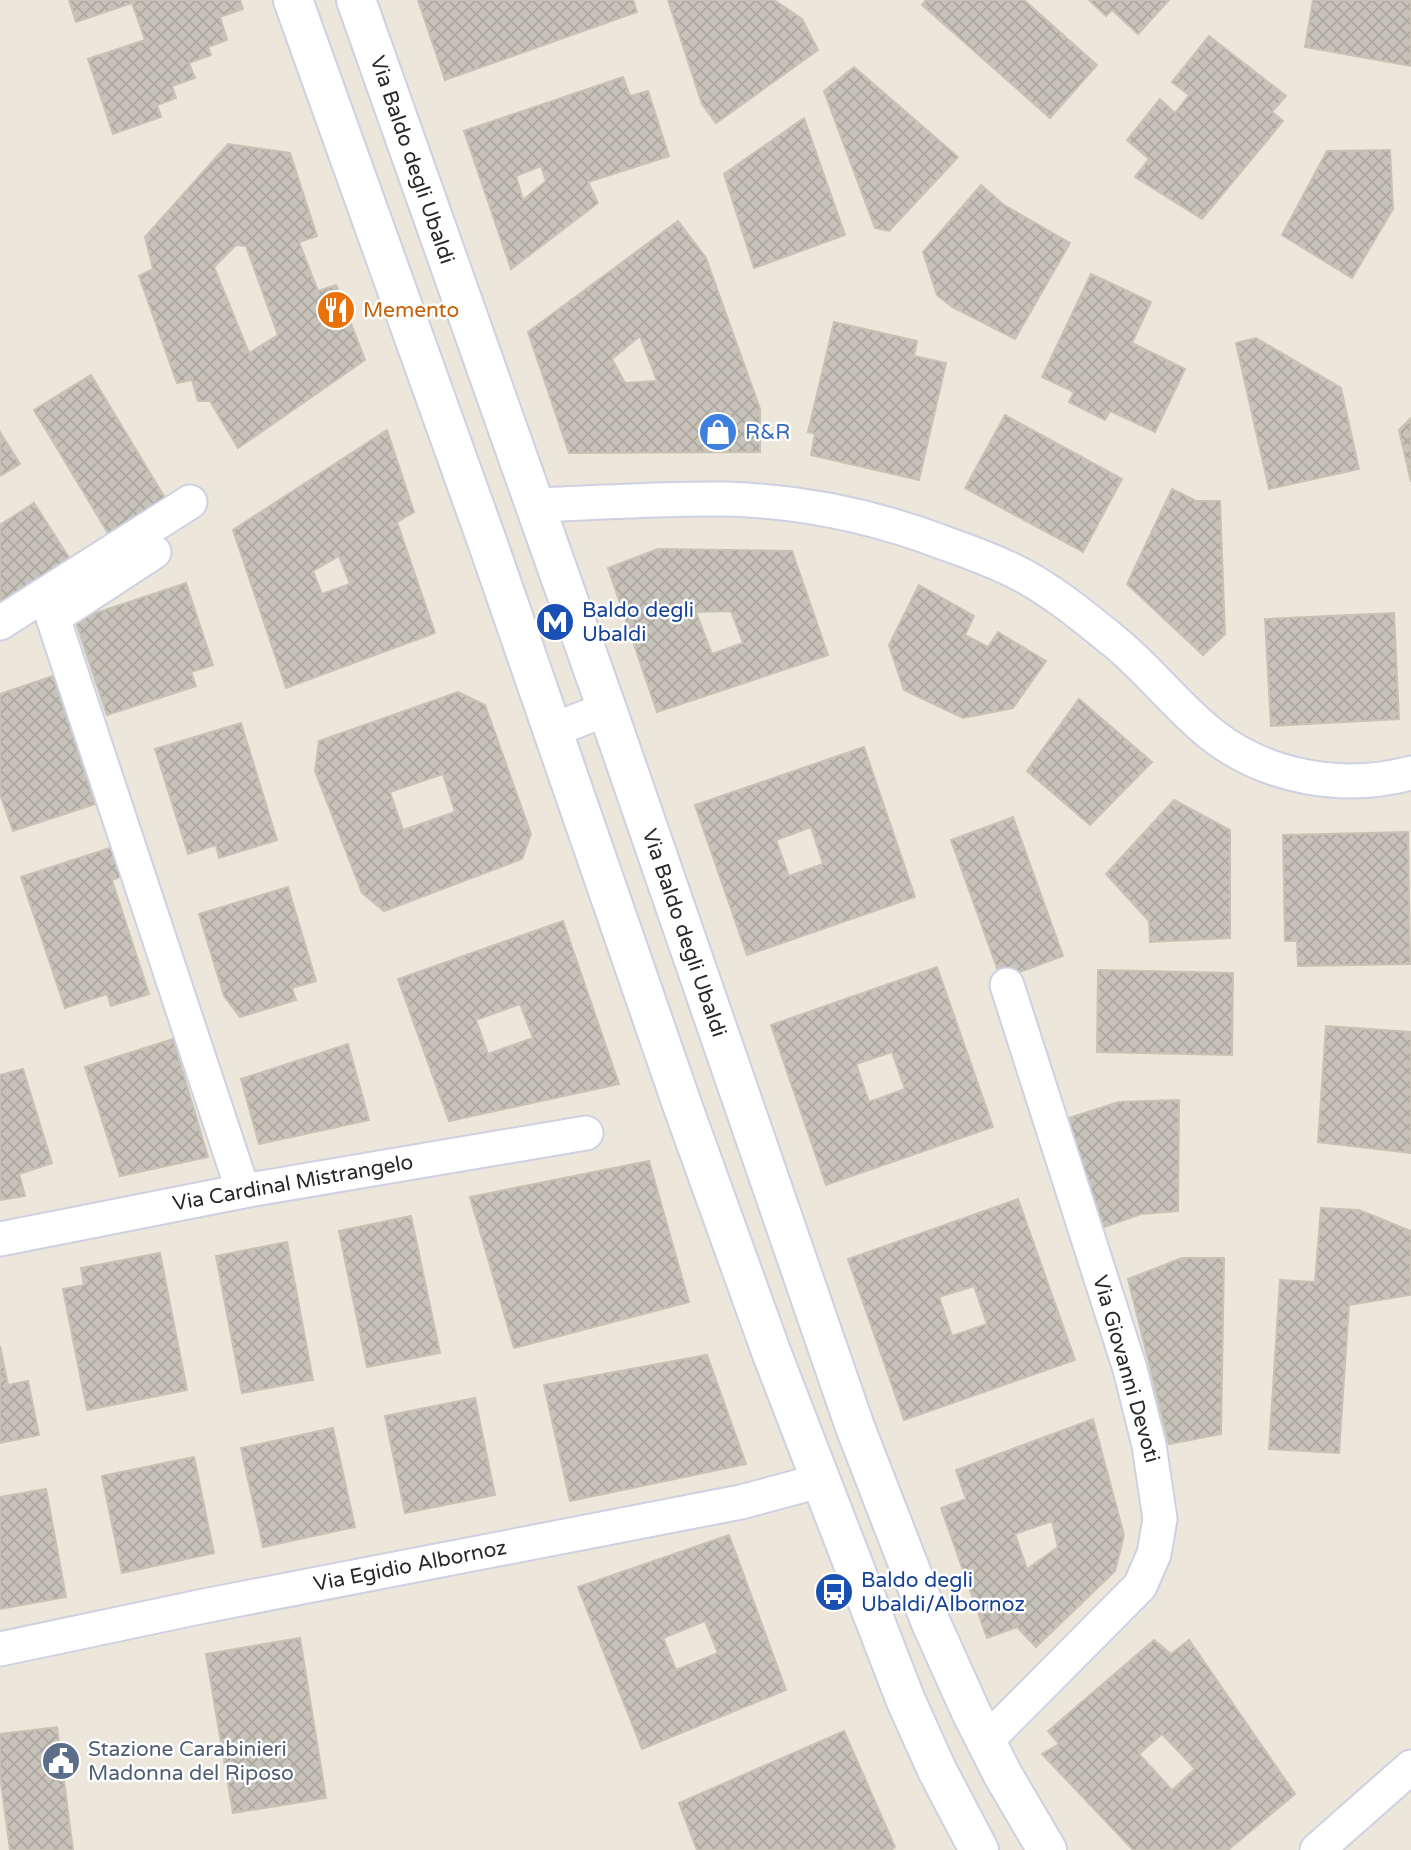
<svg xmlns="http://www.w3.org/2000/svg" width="1411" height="1850" font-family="'Varela Round',sans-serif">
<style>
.building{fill:url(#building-cross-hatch);stroke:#c7c3b4;stroke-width:2;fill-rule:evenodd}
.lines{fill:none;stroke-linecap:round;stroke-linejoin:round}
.street-casing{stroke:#cfd0e2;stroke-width:37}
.secondary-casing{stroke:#cfd0e2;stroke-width:42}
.street{stroke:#fff;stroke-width:33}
.secondary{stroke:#fff;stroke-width:38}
.labels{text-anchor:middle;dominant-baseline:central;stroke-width:5;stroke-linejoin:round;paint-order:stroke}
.street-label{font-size:21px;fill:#292929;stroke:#fff}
.food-label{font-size:21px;fill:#c56008;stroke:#fff;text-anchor:start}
.shop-label{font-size:21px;fill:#366cbe;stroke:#fff;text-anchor:start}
.transit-label{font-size:21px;fill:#164399;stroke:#fff;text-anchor:start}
.service-label{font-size:21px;fill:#4e5e75;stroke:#fff;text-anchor:start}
</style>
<defs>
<pattern id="building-cross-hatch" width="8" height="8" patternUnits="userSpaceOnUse" patternTransform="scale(1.75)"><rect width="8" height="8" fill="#c7c3ba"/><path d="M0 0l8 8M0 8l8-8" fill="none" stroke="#aba8a0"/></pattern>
</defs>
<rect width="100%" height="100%" fill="#ece7da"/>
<g class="building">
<polygon points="69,0 240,0 243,9 220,17 227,40 208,47 211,55 189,63 195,78 172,86 176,98 157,105 161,117 113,134 88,59 145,40 132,3 76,22"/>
<polygon points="418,0 633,0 637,12 445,80"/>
<polygon points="668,0 774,0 802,19 818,50 716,123 702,104"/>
<polygon points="926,0 1024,0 1097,65 1050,118 922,5"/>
<polygon points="1089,0 1169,0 1138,34 1112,10 1106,16"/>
<polygon points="1313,0 1411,0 1411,66 1305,47"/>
<polygon points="1209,36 1286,96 1272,112 1283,121 1202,219 1135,177 1149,159 1127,140 1160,99 1175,113 1189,95 1172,82"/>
<polygon points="854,67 958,157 889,231 875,228 824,91"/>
<path d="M 623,77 L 630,96 L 648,91 L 669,156 L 588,182 L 598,203 L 511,269 L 464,131 ZM 541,166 L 546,181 L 523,200 L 516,176 Z"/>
<polygon points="804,118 845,235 754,268 724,174"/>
<path d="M 228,144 L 290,153 L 317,236 L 299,242 L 318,291 L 336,285 L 365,360 L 238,448 L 210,401 L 198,401 L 192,380 L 177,383 L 139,276 L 153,269 L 145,237 ZM 236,245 L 246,246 L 278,335 L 249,353 L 214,267 Z"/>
<polygon points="1390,150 1393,209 1352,278 1282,235 1327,151"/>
<polygon points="981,185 1004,205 1070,243 1015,339 952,307 937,295 923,252"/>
<path d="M 678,221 L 706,258 L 760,409 L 760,452 L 569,453 L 528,332 ZM 640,336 L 657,381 L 625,383 L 612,359 Z"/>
<polygon points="1091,274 1151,302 1132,343 1185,369 1155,432 1110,411 1105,420 1069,402 1074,392 1042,377"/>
<polygon points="834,322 917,341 914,356 946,363 919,480 811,455 815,434 808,432"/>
<polygon points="1256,338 1341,388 1359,469 1269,489 1236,343"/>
<polygon points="91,375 165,498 108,533 34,410"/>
<polygon points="1005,415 1122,479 1083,552 965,488"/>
<polygon points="1411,418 1411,482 1399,430"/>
<path d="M 387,430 L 414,512 L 397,522 L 435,633 L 286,688 L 233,530 ZM 339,556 L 350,584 L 322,594 L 313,571 Z"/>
<polygon points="0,432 20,464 0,476"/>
<polygon points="1172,489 1196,501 1220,501 1225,634 1203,655 1127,584"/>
<polygon points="34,503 75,567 0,615 0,525"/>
<path d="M 658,549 L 792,551 L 828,655 L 657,712 L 608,568 ZM 731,611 L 743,643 L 712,654 L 696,612 Z"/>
<polygon points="186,583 213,665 191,672 196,686 107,715 75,620"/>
<polygon points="919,585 974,616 965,635 988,647 998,632 1046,661 1013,708 963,718 904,690 889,645"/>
<polygon points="1394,613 1399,719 1271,726 1265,619"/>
<polygon points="53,676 95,804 13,831 0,794 0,694"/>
<path d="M 458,692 L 485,705 L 531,834 L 522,859 L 384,911 L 362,893 L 315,771 L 319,741 ZM 443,774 L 455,812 L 403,830 L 390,792 Z"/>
<polygon points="1079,699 1152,762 1090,825 1027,771"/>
<polygon points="241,723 277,840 219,858 216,845 188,854 155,749"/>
<path d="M 864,747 L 915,897 L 747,955 L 695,805 ZM 811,827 L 823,864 L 789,876 L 776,840 Z"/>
<polygon points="1174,800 1230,830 1230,938 1150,942 1149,921 1106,874"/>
<polygon points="1013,817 1063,956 1001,979 951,840"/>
<polygon points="1408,832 1410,964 1298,966 1297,941 1285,941 1283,835"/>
<polygon points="113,847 123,876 112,880 149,994 111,1006 107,994 65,1008 21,877"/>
<polygon points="288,887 316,981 292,988 296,1000 240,1017 224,996 199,914"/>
<path d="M 563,921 L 619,1084 L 449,1121 L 398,979 ZM 520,1004 L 533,1038 L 488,1054 L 476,1020 Z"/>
<path d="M 937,967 L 993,1127 L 826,1185 L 771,1025 ZM 892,1052 L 905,1089 L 869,1102 L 856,1064 Z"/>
<polygon points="1098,970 1233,973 1232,1055 1097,1052"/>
<polygon points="1326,1026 1411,1032 1411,1153 1318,1142"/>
<polygon points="173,1039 208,1157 120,1176 85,1067"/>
<polygon points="348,1044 369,1120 259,1144 241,1079"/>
<polygon points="23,1069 52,1163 19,1174 25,1196 0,1200 0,1075"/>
<polygon points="1179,1100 1178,1211 1141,1214 1104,1227 1066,1119 1119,1102"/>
<polygon points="649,1161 689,1302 514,1348 470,1197"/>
<path d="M 1018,1199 L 1075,1360 L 904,1420 L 848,1259 ZM 974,1286 L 987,1324 L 952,1336 L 939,1297 Z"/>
<polygon points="1321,1208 1359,1210 1411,1231 1410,1295 1349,1305 1339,1453 1269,1449 1280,1280 1315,1282"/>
<polygon points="411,1216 440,1353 367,1367 339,1231"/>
<polygon points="287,1242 313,1380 242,1393 216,1256"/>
<polygon points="160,1253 187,1390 87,1410 63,1289 84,1285 81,1268"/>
<polygon points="1182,1258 1224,1258 1221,1434 1169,1444 1128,1279"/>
<polygon points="0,1346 8,1385 28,1381 39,1435 0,1443"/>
<polygon points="707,1355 746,1464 570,1501 544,1385"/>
<polygon points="475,1398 495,1495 405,1513 385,1416"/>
<path d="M 1093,1419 L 1124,1535 L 1115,1571 L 1036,1647 L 1017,1627 L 987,1638 L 941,1508 L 966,1499 L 956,1470 ZM 1052,1521 L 1058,1547 L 1027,1569 L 1015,1534 Z"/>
<polygon points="333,1428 355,1527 263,1547 241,1448"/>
<polygon points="194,1457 214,1553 122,1573 102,1476"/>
<polygon points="46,1489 66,1597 0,1609 0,1497"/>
<path d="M 729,1535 L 786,1690 L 642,1749 L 578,1587 ZM 705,1621 L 718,1653 L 676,1670 L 663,1638 Z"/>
<polygon points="300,1638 326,1798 233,1813 206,1654"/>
<path d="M 1154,1640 L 1171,1654 L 1189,1640 L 1295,1794 L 1228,1850 L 1133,1850 L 1042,1754 L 1059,1744 L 1048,1731 ZM 1162,1734 L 1195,1769 L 1172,1790 L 1139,1754 Z"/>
<polygon points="57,1727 73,1850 10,1850 0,1775 0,1734"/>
<polygon points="844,1731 895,1847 891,1850 697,1850 679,1803"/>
</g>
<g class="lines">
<defs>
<g id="street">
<path d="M 535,505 C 598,503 662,498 725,499 C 801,501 877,517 947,544 C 970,552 994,561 1016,572 C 1052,590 1084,617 1115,642 C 1149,670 1176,706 1211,734 C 1266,778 1344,791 1411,773"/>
<polyline points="154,552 53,618 243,1191"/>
<polyline points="0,623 190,502"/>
<polyline points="553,730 607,709"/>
<polyline points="0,1239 243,1191 586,1133"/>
<polyline points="0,1649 204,1606 741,1502 819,1481"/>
<polyline points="985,1742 1140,1586 1154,1554 1160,1519 1149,1445 1130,1369 1007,985"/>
<polyline points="1317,1850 1411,1767"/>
</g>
<g id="secondary">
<polyline points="293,0 488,544 684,1110 772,1354 906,1701 937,1770 979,1850"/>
<polyline points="356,0 607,709 855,1427 931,1623 971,1712 1003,1775 1047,1850"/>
</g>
</defs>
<use href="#street" class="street-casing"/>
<use href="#secondary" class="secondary-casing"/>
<use href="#street" class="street"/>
<use href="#secondary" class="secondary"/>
</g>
<defs>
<symbol id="restaurant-disc" viewBox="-11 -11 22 22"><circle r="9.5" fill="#e8710a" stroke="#fff"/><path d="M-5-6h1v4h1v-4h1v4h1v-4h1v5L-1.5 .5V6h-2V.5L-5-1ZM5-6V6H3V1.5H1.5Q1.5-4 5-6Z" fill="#fff"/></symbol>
<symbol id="shop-disc" viewBox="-11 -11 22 22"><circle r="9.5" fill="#3f7fe0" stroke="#fff"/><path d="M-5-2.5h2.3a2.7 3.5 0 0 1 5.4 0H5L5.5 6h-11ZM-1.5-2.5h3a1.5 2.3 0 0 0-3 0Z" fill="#fff"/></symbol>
<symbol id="metro-disc" viewBox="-11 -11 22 22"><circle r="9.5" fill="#1a4fb4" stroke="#fff"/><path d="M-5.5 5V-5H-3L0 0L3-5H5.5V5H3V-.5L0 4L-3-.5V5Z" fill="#fff"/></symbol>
<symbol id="bus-disc" viewBox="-11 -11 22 22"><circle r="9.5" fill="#1a4fb4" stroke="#fff"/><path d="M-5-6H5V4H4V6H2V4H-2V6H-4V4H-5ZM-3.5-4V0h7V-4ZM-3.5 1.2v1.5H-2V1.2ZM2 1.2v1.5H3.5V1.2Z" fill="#fff"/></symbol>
<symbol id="civic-disc" viewBox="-11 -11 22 22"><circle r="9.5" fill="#5c6f8a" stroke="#fff"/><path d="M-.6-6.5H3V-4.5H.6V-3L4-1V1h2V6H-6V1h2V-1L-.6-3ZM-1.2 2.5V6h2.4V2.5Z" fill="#fff"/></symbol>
</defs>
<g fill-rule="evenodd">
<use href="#restaurant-disc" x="314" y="288" width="44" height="44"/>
<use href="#shop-disc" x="696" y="410" width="44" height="44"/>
<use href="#metro-disc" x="533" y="600" width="44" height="44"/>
<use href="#bus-disc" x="812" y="1570" width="44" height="44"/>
<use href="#civic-disc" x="39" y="1739" width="44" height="44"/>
</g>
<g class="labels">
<g class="street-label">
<text transform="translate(412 160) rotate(71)">Via Baldo degli Ubaldi</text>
<text transform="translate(684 933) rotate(71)">Via Baldo degli Ubaldi</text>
<text transform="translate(293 1183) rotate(-10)">Via Cardinal Mistrangelo</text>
<text transform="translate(1126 1369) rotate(74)">Via Giovanni Devoti</text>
<text transform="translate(410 1566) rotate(-11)">Via Egidio Albornoz</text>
</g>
<g class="food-label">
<text x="363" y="310">Memento</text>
</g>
<g class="shop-label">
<text x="745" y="432">R&amp;R</text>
</g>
<g class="transit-label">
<text x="582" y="610">Baldo degli<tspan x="582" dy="24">Ubaldi</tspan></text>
<text x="861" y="1580">Baldo degli<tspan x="861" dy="24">Ubaldi/Albornoz</tspan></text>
</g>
<g class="service-label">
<text x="88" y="1749">Stazione Carabinieri<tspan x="88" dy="24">Madonna del Riposo</tspan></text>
</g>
</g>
</svg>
